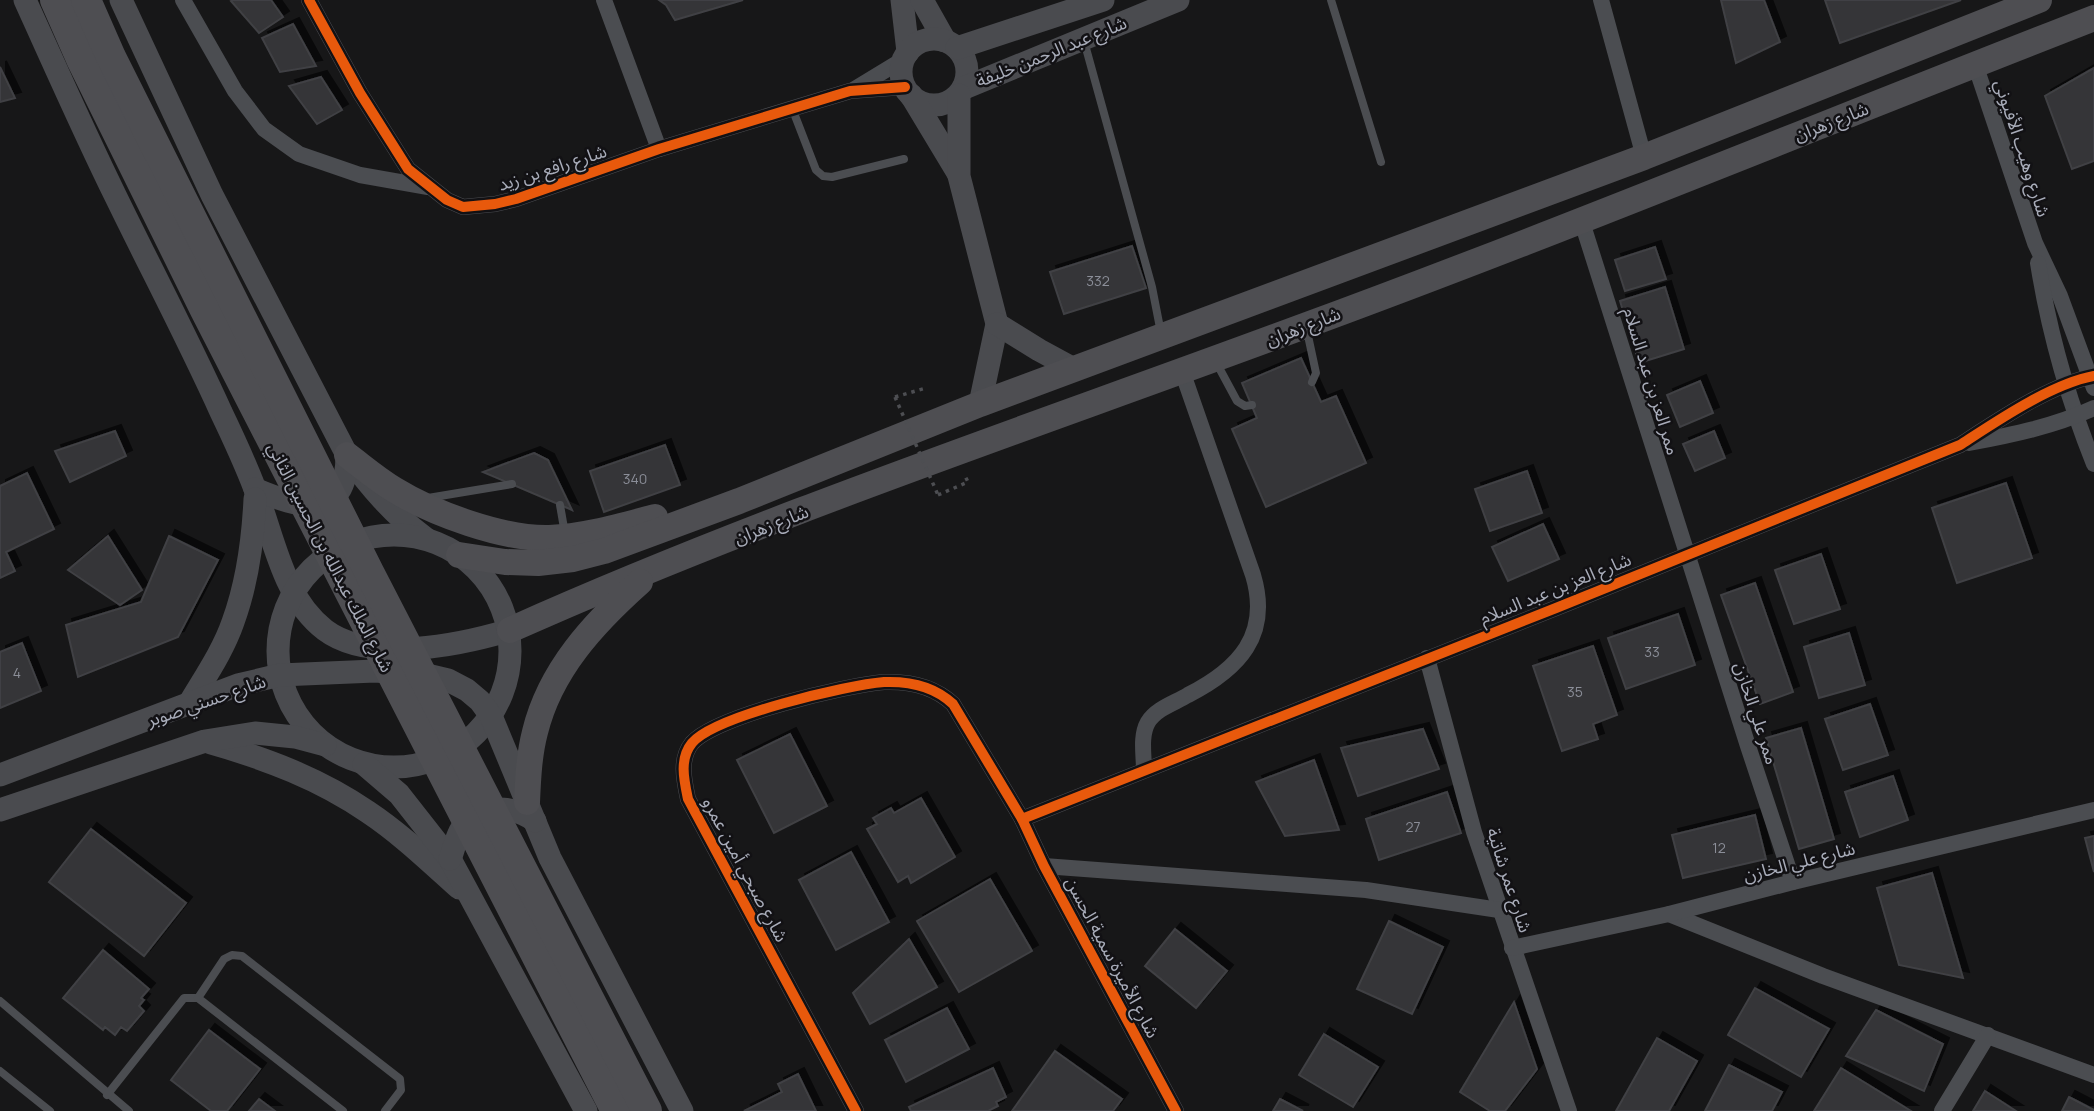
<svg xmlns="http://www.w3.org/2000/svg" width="2094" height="1111" font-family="Manrope,'Noto Sans Arabic',sans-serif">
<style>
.building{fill:#353537;stroke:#404144;stroke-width:2;filter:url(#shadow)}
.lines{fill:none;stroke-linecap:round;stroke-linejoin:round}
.path{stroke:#4d4e52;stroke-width:3.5;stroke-dasharray:3.5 5;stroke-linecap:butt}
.lane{stroke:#4b4d51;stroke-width:8}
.street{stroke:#4b4d51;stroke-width:16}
.secondary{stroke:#4a4b4f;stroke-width:23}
.primary{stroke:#4e4e52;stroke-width:26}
.path-bridge{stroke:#4d4e52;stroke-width:3.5;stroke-dasharray:3.5 5;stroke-linecap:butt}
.highway-bridge{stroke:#4e4e52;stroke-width:30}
.cycleway-casing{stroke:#121114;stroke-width:15}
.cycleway{stroke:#e8590c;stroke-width:10}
.labels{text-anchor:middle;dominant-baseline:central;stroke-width:5;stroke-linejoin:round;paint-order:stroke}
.number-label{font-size:14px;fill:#8b8e98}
.street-label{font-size:18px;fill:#a8acb9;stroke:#121114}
</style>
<defs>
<filter id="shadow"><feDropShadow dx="6" dy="-6" stdDeviation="0" flood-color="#0009"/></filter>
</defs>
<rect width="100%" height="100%" fill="#171718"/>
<g class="building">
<polygon points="233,0 271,0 283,17 259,33 231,1"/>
<polygon points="659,0 743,0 675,20 666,5"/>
<polygon points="1721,0 1764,0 1780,42 1736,63"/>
<polygon points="1825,0 1961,0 1840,43"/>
<polygon points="293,24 316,66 280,72 262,38"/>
<polygon points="0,67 15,98 0,102"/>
<polygon points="2094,68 2094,161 2072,169 2045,96"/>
<polygon points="321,77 342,110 317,124 289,86"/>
<polygon points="1132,246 1146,288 1064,314 1050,272"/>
<polygon points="1655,247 1666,279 1625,291 1615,260"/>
<polygon points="1665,287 1684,349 1639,363 1620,301"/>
<polygon points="1301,358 1321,402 1336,396 1366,463 1266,507 1232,429 1257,418 1242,383"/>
<polygon points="1700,381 1713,413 1680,427 1667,395"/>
<polygon points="115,431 126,456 70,482 55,451"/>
<polygon points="1714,431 1725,458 1695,471 1683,444"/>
<polygon points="665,445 680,485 604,512 590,471"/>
<polygon points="534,453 548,460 572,510 483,472"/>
<polygon points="1527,471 1542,513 1490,531 1475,489"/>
<polygon points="27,473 54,529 6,552 15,571 0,578 0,486"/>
<polygon points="2006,483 2032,558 1957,583 1932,508"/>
<polygon points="1543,524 1559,559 1508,581 1492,547"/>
<polygon points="108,536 142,590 120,605 68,570"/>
<polygon points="169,536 218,560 178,637 78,677 66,625 141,602"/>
<polygon points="1821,554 1840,609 1794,624 1775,570"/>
<polygon points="1755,583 1793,692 1760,704 1721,595"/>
<polygon points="1678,614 1695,665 1626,689 1608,638"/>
<polygon points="1849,633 1865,685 1819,698 1804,647"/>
<polygon points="22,643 41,691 0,708 0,652"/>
<polygon points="1593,646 1617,715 1593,724 1598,739 1562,751 1533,666"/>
<polygon points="1870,704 1888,755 1843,770 1825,719"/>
<polygon points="1801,728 1834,839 1799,849 1766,738"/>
<polygon points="1423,729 1439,769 1358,796 1341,748"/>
<polygon points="790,734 827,806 774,833 737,760"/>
<polygon points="1314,760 1339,830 1285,836 1256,782"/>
<polygon points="1893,776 1908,820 1860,837 1845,792"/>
<polygon points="1447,792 1461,833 1379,860 1366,819"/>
<polygon points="921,798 955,857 911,883 908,876 898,882 867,829 877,824 873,818 891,808 894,813"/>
<polygon points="1755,815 1766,859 1683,878 1672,835"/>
<polygon points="91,829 186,903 144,956 49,882"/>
<polygon points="2094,836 2094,872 2085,838"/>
<polygon points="851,852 889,922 836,950 799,880"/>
<polygon points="1932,873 1963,978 1899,965 1877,888"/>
<polygon points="990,879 1032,951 959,992 917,921"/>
<polygon points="1389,921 1443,947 1412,1014 1357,989"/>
<polygon points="1175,929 1227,971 1196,1008 1145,966"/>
<polygon points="909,939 937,987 870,1024 853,993"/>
<polygon points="103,950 149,989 141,998 144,1000 139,1006 144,1011 127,1031 121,1027 115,1035 105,1027 103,1030 63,998"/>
<polygon points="1755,988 1829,1029 1801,1077 1728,1035"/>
<polygon points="1514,1002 1537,1069 1505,1111 1490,1111 1460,1092"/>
<polygon points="947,1008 969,1049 906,1082 885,1040"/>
<polygon points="1876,1010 1943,1044 1924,1091 1846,1056"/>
<polygon points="209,1030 260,1069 227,1111 211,1111 171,1080"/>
<polygon points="1324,1034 1378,1067 1353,1107 1299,1075"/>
<polygon points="1657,1038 1697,1061 1669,1111 1616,1111"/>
<polygon points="1055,1051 1122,1099 1113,1111 1012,1111"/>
<polygon points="1729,1065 1782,1092 1772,1111 1705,1111"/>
<polygon points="993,1068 1006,1097 996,1102 998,1106 988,1111 911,1111 909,1107"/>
<polygon points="1841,1068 1911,1111 1814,1111"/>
<polygon points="798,1074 816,1111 744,1111 782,1092 778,1084"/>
<polygon points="1985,1091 2016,1111 1973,1111"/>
<polygon points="2069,1097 2094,1110 2094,1111 2062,1111"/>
<polygon points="259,1099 275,1111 249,1111"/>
<polygon points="1280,1099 1303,1111 1273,1111"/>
</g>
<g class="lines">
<g class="path">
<polyline points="895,397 926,388"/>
<polyline points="938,495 968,482 965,476"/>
</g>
<g class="lane">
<polyline points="1331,0 1381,162"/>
<polyline points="1084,41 1152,287 1161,333"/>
<polyline points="792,108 816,170 823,176 832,177 904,159"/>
<polyline points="1307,331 1316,373 1312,382"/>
<polyline points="1216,362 1237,401 1245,406 1252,405"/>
<polyline points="428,498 512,484"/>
<polyline points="560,505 565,534"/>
<polyline points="0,1001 129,1111"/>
<polyline points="0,1071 50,1111"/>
<polyline points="107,1095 184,998 198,998"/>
<polyline points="343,1111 198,998 224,959 232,955 242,956 400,1079 401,1090 385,1111"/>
</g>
<g class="street">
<polyline points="183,0 235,91 264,129 299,154 360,175 428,187"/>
<polyline points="309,0 360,93 408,169 447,200 463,207 495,204 516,199 659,149 850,91 905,87"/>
<polyline points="604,0 659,149"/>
<polyline points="1601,0 1644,157"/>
<polyline points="1975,64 2035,243 2060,296 2094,388"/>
<polyline points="853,90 904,59"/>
<polyline points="1581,219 1748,746 1793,882"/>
<path d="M 2038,263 C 2049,332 2068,399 2094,464"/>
<path d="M 1969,443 C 2012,435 2055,426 2094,408"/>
<polyline points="1427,658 1474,832 1569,1111"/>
<path d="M 1144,770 C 1144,755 1140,736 1148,722 C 1157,708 1175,703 1188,695 C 1239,669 1271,635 1253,575 L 1182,371"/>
<path d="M 1022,819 L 1556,608 L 1960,445 C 1997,421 2051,384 2094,376"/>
<polyline points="1044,866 1366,890 1499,910"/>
<polyline points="1669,914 1823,976 2094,1075"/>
<polyline points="1512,948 1669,914 1793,882 2094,810"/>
<path d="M 856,1111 L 688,799 C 684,780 679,759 692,743 C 715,716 847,685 884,682 C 910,681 934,686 953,704 L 1022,819 L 1044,866 L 1176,1111"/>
<polyline points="1942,1111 1988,1035"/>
</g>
<g class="secondary">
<path d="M 25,0 C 55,66 84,132 116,197 C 151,269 188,339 221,412 C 233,437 245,463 255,489 C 274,537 282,597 325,630 C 370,664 460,645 510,630"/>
<path d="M 121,0 L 212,195 L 347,455 C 370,487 393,514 425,538"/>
<polyline points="902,0 908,52"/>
<polyline points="922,0 945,41"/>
<circle cx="934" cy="72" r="33"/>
<polyline points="957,48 1103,0"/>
<polyline points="964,88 1178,0"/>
<polyline points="911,95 958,173"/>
<polyline points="959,95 959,176 997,324 980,404"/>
<polyline points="997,324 1039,350 1074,369"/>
<path d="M 255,489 C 299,508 347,522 347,455"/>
<circle cx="394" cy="651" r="116"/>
<path d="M 189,704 C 205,677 223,651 233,622 C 247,584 253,540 255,499"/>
<path d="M 211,743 C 267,759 320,779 368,812 C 401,834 430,862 459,888"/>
<polyline points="364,764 399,794 450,859 586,1111"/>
<polyline points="0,775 238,685 280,675 375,671 427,675 448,680 467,690 480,701 491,716 550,858 682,1111"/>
<polyline points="0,810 205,741 255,733 295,737 325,745"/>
<path d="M 450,859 C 454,849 456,837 462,828 C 478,803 513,805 535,821"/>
</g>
<g class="primary">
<path d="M 347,455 C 363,467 378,480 395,490 C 434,514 503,539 549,538 C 584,537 621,526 655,517"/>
<polyline points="459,555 505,562 538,563 573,559 604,551 739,501 980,404 1644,157 2039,0"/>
<path d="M 510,630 C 767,515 1035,426 1299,328 C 1566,230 1829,121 2094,18"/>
<path d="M 527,802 C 528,779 529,755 535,732 C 550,670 594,623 640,582"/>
</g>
<polyline class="path-bridge" points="895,397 938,495"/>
<g class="highway-bridge">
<polyline points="55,0 81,59 205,310 616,1111"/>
<polyline points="86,0 111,57 369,572 647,1111"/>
</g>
<defs>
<g id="cycleway">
<polyline points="309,0 360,93 408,169 447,200 463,207 495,204 516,199 659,149 850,91 905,87"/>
<path d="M 1022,819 L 1556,608 L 1960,445 C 1997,421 2051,384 2094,376"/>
<path d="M 856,1111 L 688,799 C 684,780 679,759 692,743 C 715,716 847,685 884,682 C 910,681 934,686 953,704 L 1022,819 L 1044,866 L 1176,1111"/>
</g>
</defs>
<use href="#cycleway" class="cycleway-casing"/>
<use href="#cycleway" class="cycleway"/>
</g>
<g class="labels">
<g class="number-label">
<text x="1098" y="280">332</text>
<text x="635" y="478">340</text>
<text x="1652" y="651">33</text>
<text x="17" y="672">4</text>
<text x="1575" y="691">35</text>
<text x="1413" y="826">27</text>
<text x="1719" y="847">12</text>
</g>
<g class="street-label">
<text transform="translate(1051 51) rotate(-22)">شارع عبد الرحمن خليفة</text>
<text transform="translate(1831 121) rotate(-21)">شارع زهران</text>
<text transform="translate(2023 148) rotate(72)">شارع وهيب الأفيوني</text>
<text transform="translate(552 167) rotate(-18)">شارع رافع بن زيد</text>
<text transform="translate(1303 326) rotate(-21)">شارع زهران</text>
<text transform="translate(1652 381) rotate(73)">ممر العز بن عبد السلام</text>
<text transform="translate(771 524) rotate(-21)">شارع زهران</text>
<text transform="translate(331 557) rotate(63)">شارع الملك عبدالله بن الحسين الثاني</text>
<text transform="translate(1555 588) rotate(-22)">شارع العز بن عبد السلام</text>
<text transform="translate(206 700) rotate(-19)">شارع حسني صوبر</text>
<text transform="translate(1757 713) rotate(72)">ممر علي الخازن</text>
<text transform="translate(1799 861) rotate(-14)">شارع علي الخازن</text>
<text transform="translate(746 869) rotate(62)">شارع صبحي أمين عمرو</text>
<text transform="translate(1510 880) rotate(72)">شارع عمر شاتية</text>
<text transform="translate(1113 957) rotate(62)">شارع الأميرة سمية الحسن</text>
</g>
</g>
</svg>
